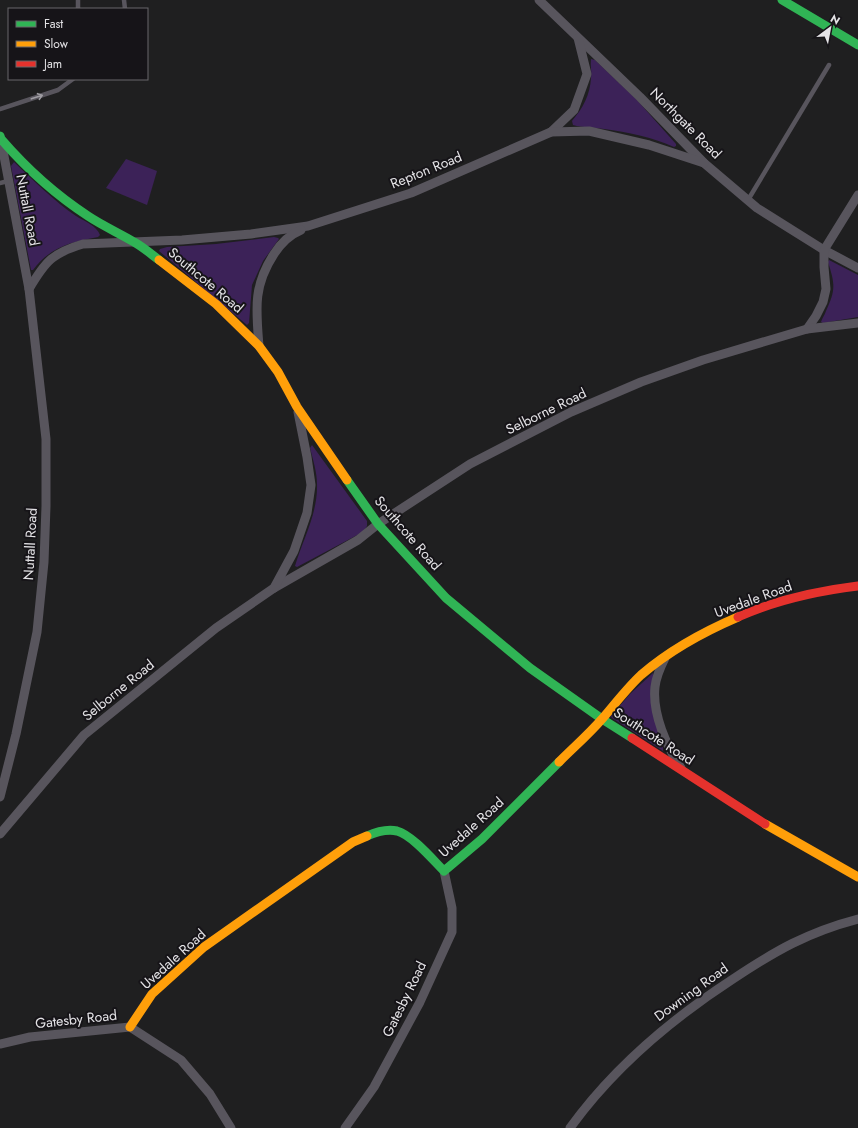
<svg xmlns="http://www.w3.org/2000/svg" width="858" height="1128" font-family="Jost,sans-serif">
<style>
.green{fill:#3c2258}
.lines{fill:none;stroke-linecap:round;stroke-linejoin:round}
.lane{stroke:#58555d;stroke-width:4.5}
.street{stroke:#58555d;stroke-width:9}
.fast{stroke:#30b455;stroke-width:9}
.slow{stroke:#ff9f0a;stroke-width:9}
.jam{stroke:#e5322d;stroke-width:9}
.oneway{stroke:#9e9ca2}
.labels{text-anchor:middle;dominant-baseline:central;stroke-width:4;stroke-linejoin:round;paint-order:stroke}
.street-label{font-size:14px;fill:#e4e3e6;stroke:#161418}
</style>
<rect width="100%" height="100%" fill="#1f1f20"/>
<g class="green">
<path d="M 591,59 L 595,60 L 636,99 L 676,144 L 676,146 L 674,147 C 652,137 628,132 604,129 C 594,127 583,128 573,125 L 572,121 C 583,108 590,95 591,78 C 592,72 590,65 591,59 Z"/>
<polygon points="126,159 157,171 147,205 106,188"/>
<path d="M 14,162 C 34,181 54,201 76,216 C 84,221 97,226 100,235 L 98,237 C 71,242 50,247 33,270 L 31,270 L 11,166 Z"/>
<polygon points="274,237 278,238 279,239 263,261 252,285 249,323 247,325 159,251 160,249 167,247 216,244"/>
<path d="M 829,260 L 858,275 L 858,317 L 823,323 L 821,322 C 822,318 825,315 826,311 C 836,290 835,284 828,262 Z"/>
<path d="M 312,445 L 367,521 L 367,526 L 363,532 L 297,567 L 295,566 C 303,539 318,513 317,484 C 317,472 313,460 310,448 Z"/>
<polygon points="653,673 656,722 663,748 663,751 612,718 611,716 630,694"/>
</g>
<g class="lines">
<g class="lane">
<polyline points="124,0 125,9"/>
<polyline points="78,9 78,0"/>
<polyline points="0,109 58,90 73,79"/>
<polyline points="0,183 8,181"/>
<polyline points="748,200 829,65"/>
</g>
<g class="street">
<polyline points="539,0 640,97 704,163 757,208 824,250 858,268"/>
<polyline points="551,132 574,110 587,74 578,38"/>
<path d="M 29,289 C 45,262 52,253 83,244 L 182,240 L 251,234 L 308,226 L 411,193 L 551,132 L 589,131 L 649,145 L 704,163"/>
<polyline points="807,329 816,316 823,302 826,289 824,267 824,250 858,195"/>
<path d="M 259,346 C 256,309 253,286 274,254 C 281,243 289,235 301,230"/>
<polyline points="274,588 358,540 378,524 470,464 571,412 641,382 703,360 807,329 858,323"/>
<path d="M 665,658 C 660,668 656,677 655,687 C 652,714 667,747 681,768"/>
<polyline points="0,797 16,734 37,632 44,562 46,506 46,439 29,289 1,140"/>
<polyline points="0,834 84,735 216,628 274,588 294,551 307,513 311,485 307,457 298,412"/>
<polyline points="0,1044 30,1037 130,1027 181,1060 210,1094 231,1128"/>
<polyline points="345,1128 374,1087 420,1002 452,932 452,908 444,871"/>
<path d="M 570,1128 C 614,1067 670,1020 733,979 C 775,951 808,932 858,919"/>
</g>
<g class="fast">
<polyline points="782,0 858,45"/>
<path d="M 0,136 L 1,139 C 26,168 56,195 88,216 C 103,226 119,233 134,242 C 143,247 151,254 159,260"/>
<polyline points="347,480 378,524 446,598 530,668 602,719 632,738"/>
<path d="M 367,836 C 376,832 387,829 397,831 C 412,835 433,860 444,871 L 482,839 L 559,762"/>
</g>
<g class="slow">
<polyline points="159,260 216,304 259,346 278,372 297,407 347,480"/>
<path d="M 559,762 C 574,747 589,734 602,719 C 615,704 627,688 641,675 C 670,650 703,632 738,617"/>
<polyline points="765,824 858,877"/>
<polyline points="130,1027 152,994 204,947 353,842 367,836"/>
</g>
<g class="jam">
<path d="M 738,617 C 776,600 817,591 858,586"/>
<polyline points="632,738 765,824"/>
</g>
</g>
<defs><path id="oneway-shaft" d="M-6 0H5M1.5-3L5.5 0L1.5 3" fill="none" stroke-width="1.6" stroke-linecap="round" stroke-linejoin="round"/></defs>
<use class="oneway" href="#oneway-shaft" transform="translate(37 97) rotate(-18)"/>
<g class="labels">
<g class="street-label">
<text transform="translate(686 123) rotate(45)">Northgate Road</text>
<text transform="translate(426 170) rotate(-22)">Repton Road</text>
<text transform="translate(28 210) rotate(79)">Nuttall Road</text>
<text transform="translate(206 280) rotate(40)">Southcote Road</text>
<text transform="translate(546 411) rotate(-26)">Selborne Road</text>
<text transform="translate(408 533) rotate(49)">Southcote Road</text>
<text transform="translate(30 544) rotate(-87)">Nuttall Road</text>
<text transform="translate(753 599) rotate(-20)">Uvedale Road</text>
<text transform="translate(118 690) rotate(-39)">Selborne Road</text>
<text transform="translate(654 736) rotate(33)">Southcote Road</text>
<text transform="translate(471 827) rotate(-42)">Uvedale Road</text>
<text transform="translate(173 959) rotate(-42)">Uvedale Road</text>
<text transform="translate(691 992) rotate(-36)">Downing Road</text>
<text transform="translate(404 999) rotate(-64)">Gatesby Road</text>
<text transform="translate(76 1019) rotate(-6)">Gatesby Road</text>
</g>
</g>
<rect x="8" y="8" width="140" height="72" fill="#161418" stroke="#68676a"/>
<rect x="16" y="21" width="20" height="6" fill="#30b455" stroke="#68676a"/>
<text x="44" y="28" font-size="12" fill="#e4e3e6">Fast</text>
<rect x="16" y="41" width="20" height="6" fill="#ff9f0a" stroke="#68676a"/>
<text x="44" y="48" font-size="12" fill="#e4e3e6">Slow</text>
<rect x="16" y="61" width="20" height="6" fill="#e5322d" stroke="#68676a"/>
<text x="44" y="68" font-size="12" fill="#e4e3e6">Jam</text>
<g transform="translate(830 28) rotate(32)" stroke="#161418" stroke-width="3" paint-order="stroke">
<path d="M0-3L7 15L0 10L-7 15Z" fill="#e4e3e6"/>
<text y="-6" font-size="11" font-weight="bold" text-anchor="middle" fill="#e4e3e6">N</text>
</g>
</svg>
